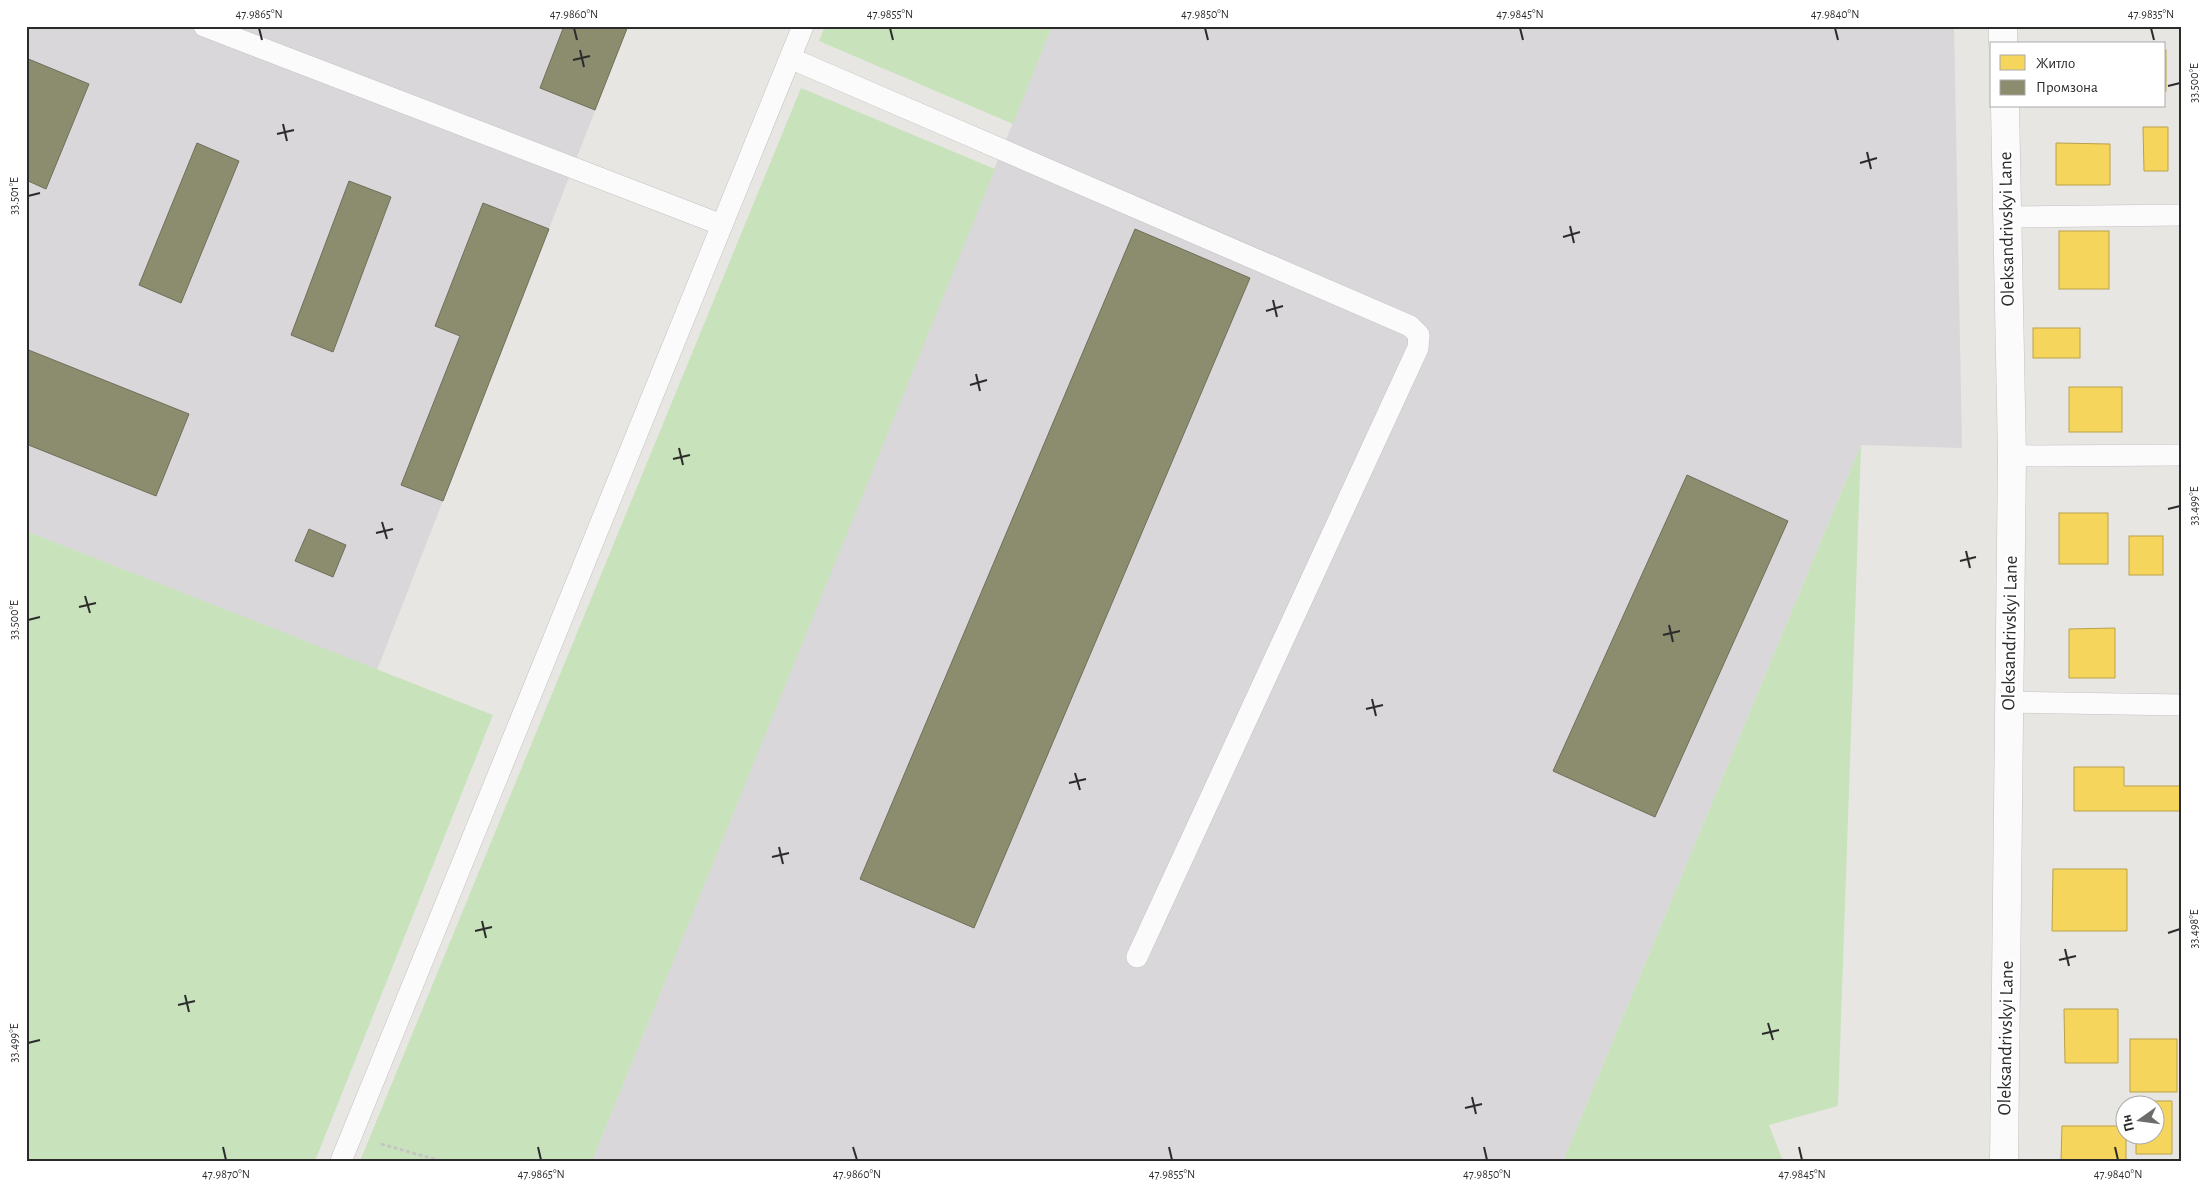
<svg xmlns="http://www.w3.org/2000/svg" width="2208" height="1187" font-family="'Alegreya Sans',sans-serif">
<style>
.industrial{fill:#d9d7d9}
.green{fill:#c8e3bc}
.homes{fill:#f6d55c;stroke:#b9a24d}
.industry{fill:#8c8c6e;stroke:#6f6f5a}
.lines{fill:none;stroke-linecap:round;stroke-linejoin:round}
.service-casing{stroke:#c2c2c2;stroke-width:22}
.minor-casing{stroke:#c2c2c2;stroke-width:29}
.path{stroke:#c5c5c4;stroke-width:3;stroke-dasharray:4 2.5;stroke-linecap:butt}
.service{stroke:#fcfbfb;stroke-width:21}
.minor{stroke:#fcfbfb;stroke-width:28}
.ticks{fill:none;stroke:#2b2b2b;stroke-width:2}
.labels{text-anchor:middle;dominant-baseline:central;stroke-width:5;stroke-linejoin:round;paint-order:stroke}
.street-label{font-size:19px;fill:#2b2b2b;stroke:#fff}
.neatline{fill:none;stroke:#2b2b2b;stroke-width:2}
.ticks-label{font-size:12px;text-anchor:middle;fill:#2b2b2b}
</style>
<rect width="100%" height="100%" fill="#e8e6e2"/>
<g class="industrial">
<polygon points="26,26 628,26 377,670 26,531"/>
<polygon points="1052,26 1954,26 1962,448 1861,445 1563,1161 592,1161"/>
</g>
<g class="green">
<polygon points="825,26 1052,26 1013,124 819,41"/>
<polygon points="801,88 995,169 592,1161 360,1161"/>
<polygon points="1861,445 1838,1106 1769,1125 1783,1161 1563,1161"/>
<polygon points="26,531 493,715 315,1161 26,1161"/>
</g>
<g class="homes">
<rect x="2164" y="50" width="2" height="41"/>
<polygon points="2143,127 2168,127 2168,171 2144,171"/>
<polygon points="2056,143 2110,144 2110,185 2056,185"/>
<rect x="2059" y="231" width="50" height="58"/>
<rect x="2033" y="328" width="47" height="30"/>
<rect x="2069" y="387" width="53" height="45"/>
<rect x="2059" y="513" width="49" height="51"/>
<rect x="2129" y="536" width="34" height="39"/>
<polygon points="2115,628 2115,678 2069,678 2069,629"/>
<polygon points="2074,767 2124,767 2124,786 2182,786 2182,811 2074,811"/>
<polygon points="2053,869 2127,869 2127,931 2052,931"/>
<polygon points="2064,1009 2118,1009 2118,1063 2065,1063"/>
<rect x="2130" y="1039" width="47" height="53"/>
<polygon points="2136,1101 2172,1101 2172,1154 2136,1154 2136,1134 2156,1134 2156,1104 2136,1104"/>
<polygon points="2062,1126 2126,1126 2126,1161 2061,1161"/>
</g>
<g class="industry">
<polygon points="564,26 628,26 595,110 540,88"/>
<polygon points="26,58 89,84 46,189 26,180"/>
<polygon points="197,143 239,161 181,303 139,285"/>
<polygon points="349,181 391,197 333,352 291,335"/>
<polygon points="483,203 549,229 443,501 401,485 460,336 435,326"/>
<polygon points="1135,229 1250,278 974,928 860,879"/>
<polygon points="26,349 189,414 156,496 26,444"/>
<polygon points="1687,475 1788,521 1655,817 1553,771"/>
<polygon points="309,529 346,545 333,577 295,561"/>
</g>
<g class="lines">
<defs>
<g id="service">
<polyline points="204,26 722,225"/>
<polyline points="790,58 1410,326 1419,335 1418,348 1137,957"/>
<polyline points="2007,217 2182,215"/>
<polyline points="2012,456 2182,455"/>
<polyline points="2009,702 2182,705"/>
<polyline points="341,1161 803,26"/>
</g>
<g id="minor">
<polyline points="2003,26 2003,44"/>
<polyline points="2004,1161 2012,456 2005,106"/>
</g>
</defs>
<use href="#service" class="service-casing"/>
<use href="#minor" class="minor-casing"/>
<polyline class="path" points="381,1144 441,1161"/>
<use href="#service" class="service"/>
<use href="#minor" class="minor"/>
</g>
<path class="ticks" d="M 259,28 L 262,40M 574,28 L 577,40M 890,28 L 893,40M 1205,28 L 1208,40M 1520,28 L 1523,40M 1835,28 L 1838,40M 2151,28 L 2154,40M 580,50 L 584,67M 573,60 L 590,56M 2168,86 L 2180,83M 283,124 L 287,141M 277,134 L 294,130M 1867,152 L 1871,169M 1860,163 L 1877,158M 28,196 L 40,193M 1570,226 L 1574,243M 1563,237 L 1580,232M 1273,300 L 1277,317M 1266,311 L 1283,306M 976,374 L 980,391M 970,385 L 987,380M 679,448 L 683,465M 673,459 L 690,455M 2168,509 L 2180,506M 382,522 L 387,539M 376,533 L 393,529M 1966,551 L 1970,568M 1960,561 L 1976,557M 85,596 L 90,613M 79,607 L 96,603M 28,620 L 40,617M 1669,625 L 1673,642M 1663,635 L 1680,631M 1372,699 L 1376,716M 1366,709 L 1383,705M 1075,773 L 1080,790M 1069,783 L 1086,779M 779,847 L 783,864M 772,857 L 789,853M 482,921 L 486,938M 475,931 L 492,927M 2168,933 L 2180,929M 2065,949 L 2069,966M 2059,960 L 2076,956M 185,995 L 189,1012M 178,1005 L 195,1001M 1768,1023 L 1773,1040M 1762,1034 L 1779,1030M 28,1043 L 40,1040M 1472,1097 L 1476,1114M 1465,1108 L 1482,1104M 223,1147 L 226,1160M 538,1147 L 541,1160M 853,1147 L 857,1160M 1169,1147 L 1172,1160M 1484,1147 L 1487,1160M 1799,1147 L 1802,1160M 2115,1147 L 2118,1160"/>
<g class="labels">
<g class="street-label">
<text transform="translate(2007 229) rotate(-91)">Oleksandrivskyi Lane</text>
<text transform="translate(2010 633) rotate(-89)">Oleksandrivskyi Lane</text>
<text transform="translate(2006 1038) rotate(-89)">Oleksandrivskyi Lane</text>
</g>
</g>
<rect width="2208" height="1187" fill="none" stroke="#ffffff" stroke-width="55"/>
<rect x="1990" y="42" width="175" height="65" fill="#ffffff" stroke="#aaaaaa"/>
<rect x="2000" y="55" width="25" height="15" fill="#f6d55c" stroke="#aaaaaa"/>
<text x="2036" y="68" font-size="15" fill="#2b2b2b">Житло</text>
<rect x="2000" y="80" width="25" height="15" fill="#8c8c6e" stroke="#aaaaaa"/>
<text x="2036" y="92" font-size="15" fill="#2b2b2b">Промзона</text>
<g transform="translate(2140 1120) rotate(256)"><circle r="24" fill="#ffffff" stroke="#aaaaaa"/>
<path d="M0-4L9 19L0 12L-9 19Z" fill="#6d6c6b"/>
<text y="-8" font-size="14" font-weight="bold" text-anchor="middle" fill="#2b2b2b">Пн</text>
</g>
<rect x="28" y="28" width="2152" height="1132" class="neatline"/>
<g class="ticks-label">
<text x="259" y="18">47.9865°N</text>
<text x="574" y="18">47.9860°N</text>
<text x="890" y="18">47.9855°N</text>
<text x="1205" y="18">47.9850°N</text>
<text x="1520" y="18">47.9845°N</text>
<text x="1835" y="18">47.9840°N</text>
<text x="2151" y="18">47.9835°N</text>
<text transform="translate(2194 83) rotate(-90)" y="4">33.500°E</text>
<text transform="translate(14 196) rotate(-90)" y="4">33.501°E</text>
<text transform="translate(2194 506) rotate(-90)" y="4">33.499°E</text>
<text transform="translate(14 620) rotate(-90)" y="4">33.500°E</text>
<text transform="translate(2194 929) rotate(-90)" y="4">33.498°E</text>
<text transform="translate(14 1043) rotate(-90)" y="4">33.499°E</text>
<text x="226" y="1178">47.9870°N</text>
<text x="541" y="1178">47.9865°N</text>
<text x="857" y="1178">47.9860°N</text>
<text x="1172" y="1178">47.9855°N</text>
<text x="1487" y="1178">47.9850°N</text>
<text x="1802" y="1178">47.9845°N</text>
<text x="2118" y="1178">47.9840°N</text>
</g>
</svg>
